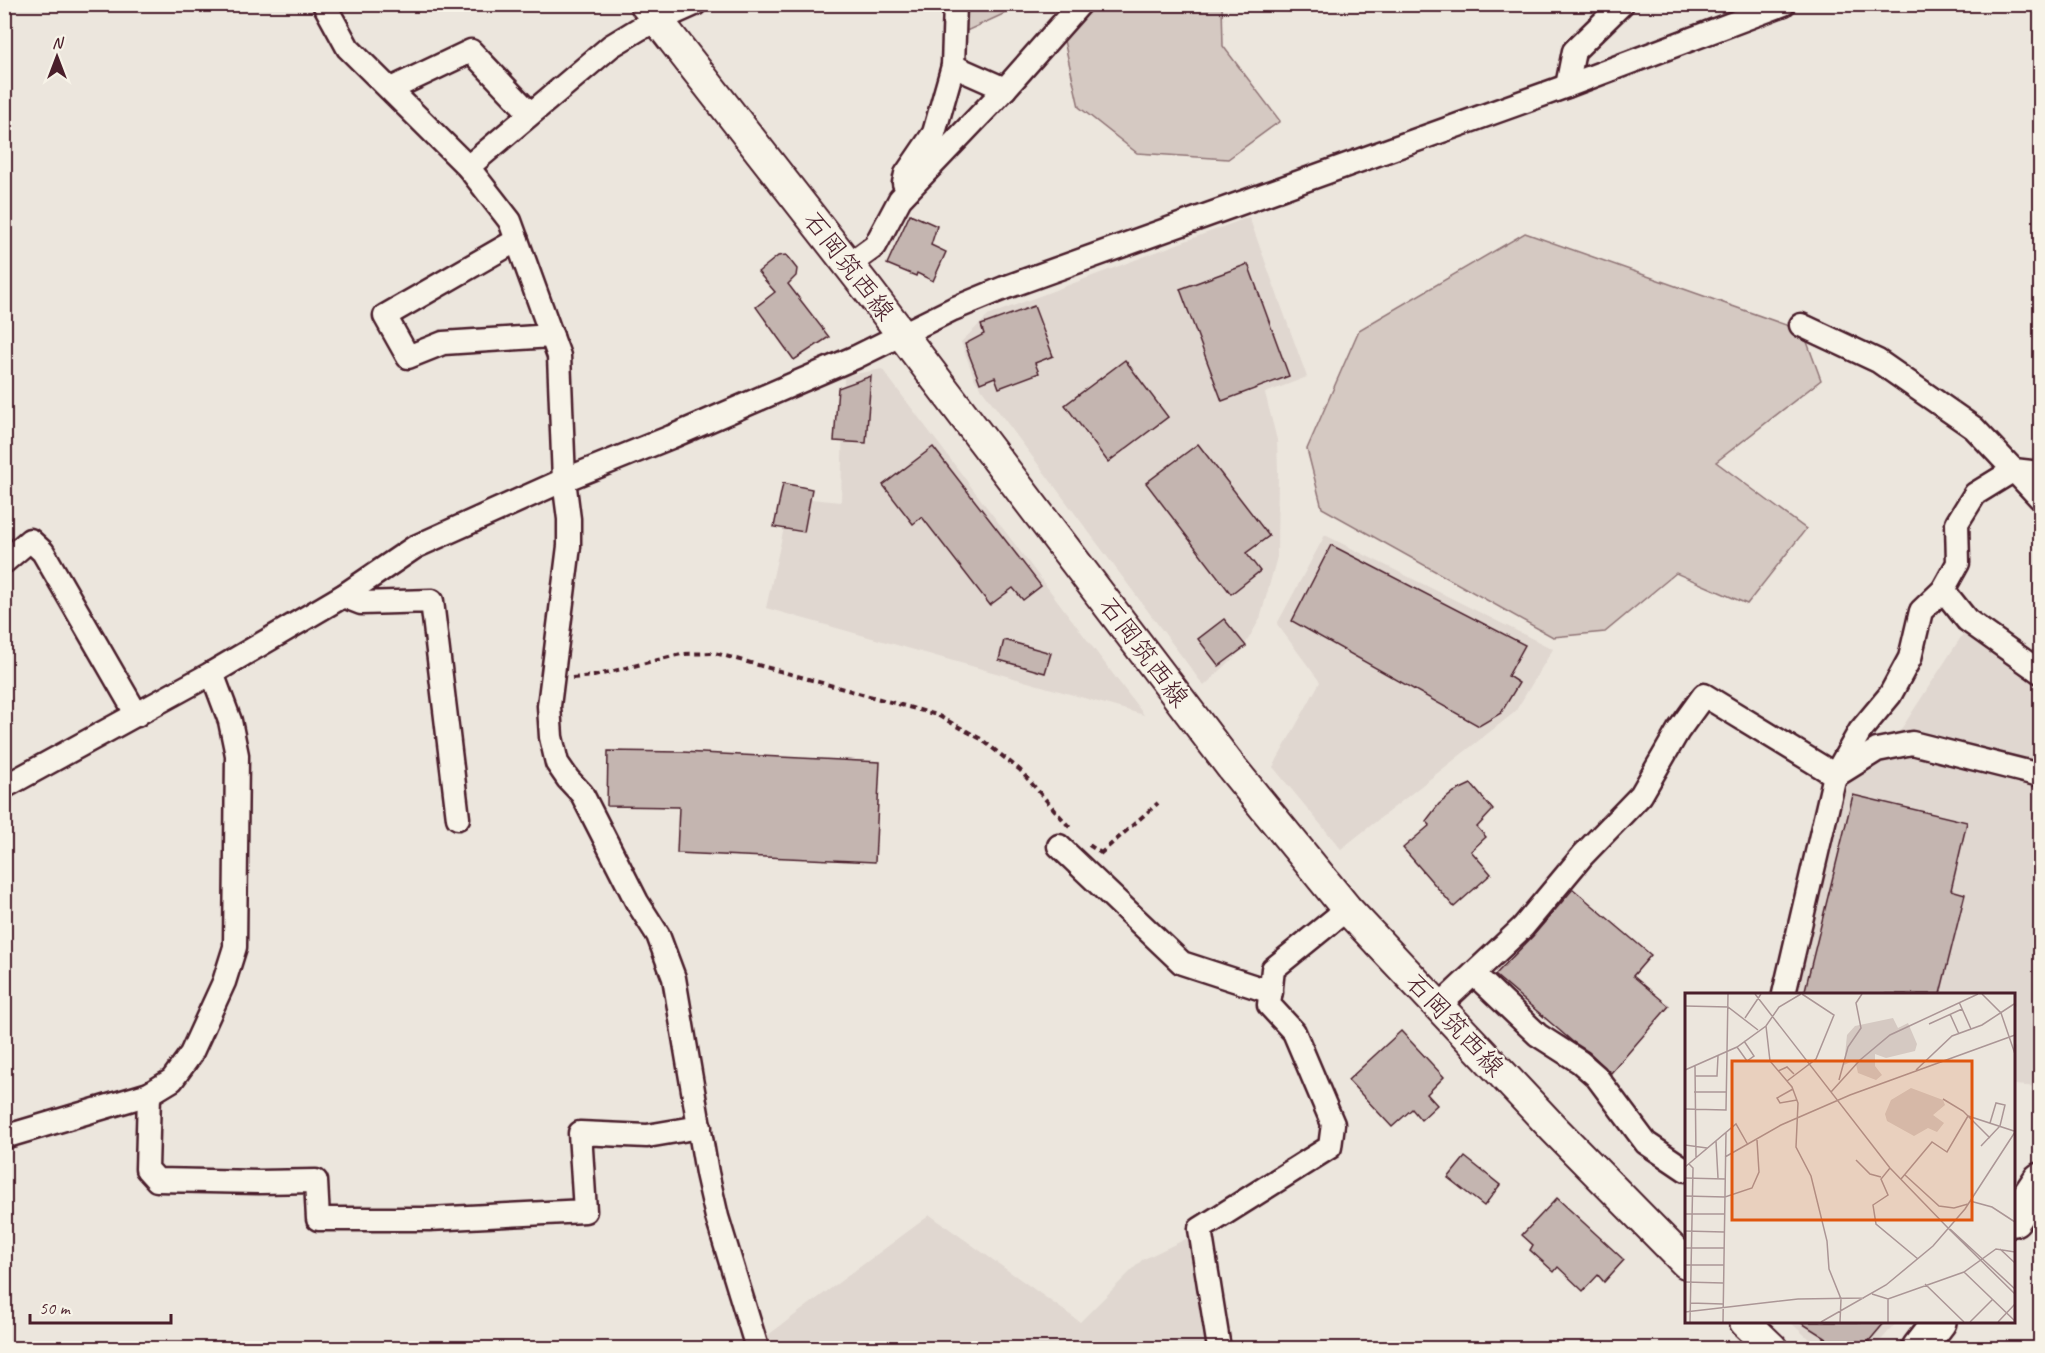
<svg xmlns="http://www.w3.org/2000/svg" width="2045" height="1353" font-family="Caveat,'Klee One',sans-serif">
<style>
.built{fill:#e0d7d0}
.green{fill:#d5c9c2;stroke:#907476;stroke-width:1.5}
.building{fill:#c4b5b0;stroke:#4a1f2b;stroke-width:1.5}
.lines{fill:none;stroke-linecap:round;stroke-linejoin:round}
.minor-casing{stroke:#4a1f2b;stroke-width:27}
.major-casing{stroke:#4a1f2b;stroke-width:34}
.highway-casing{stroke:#4a1f2b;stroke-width:38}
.path{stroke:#4a1f2b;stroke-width:4;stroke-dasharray:6 4.5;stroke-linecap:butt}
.minor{stroke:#f7f3e8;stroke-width:22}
.major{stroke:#f7f3e8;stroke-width:30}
.highway{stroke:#f7f3e8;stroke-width:33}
.labels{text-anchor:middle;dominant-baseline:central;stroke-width:4.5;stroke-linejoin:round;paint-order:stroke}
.street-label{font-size:26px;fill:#4a1f2b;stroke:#f7f3e8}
.inset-road{fill:none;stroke:#ab9696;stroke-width:1.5}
.view{fill:#e0560e;fill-opacity:0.15;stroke:#e0560e;stroke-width:3}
.inset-edge{fill:none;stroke:#4a1f2b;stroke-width:3}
</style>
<rect width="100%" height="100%" fill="#ece6dd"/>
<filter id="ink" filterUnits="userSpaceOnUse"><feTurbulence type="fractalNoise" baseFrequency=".0167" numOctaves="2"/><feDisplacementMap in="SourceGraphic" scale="12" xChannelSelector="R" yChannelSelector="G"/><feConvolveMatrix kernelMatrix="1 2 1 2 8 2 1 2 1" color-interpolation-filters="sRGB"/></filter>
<g filter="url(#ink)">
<g class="built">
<polygon points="1249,217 1307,377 1265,393 1277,440 1278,471 1277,557 1260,619 1242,650 1204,686 975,380 961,342 989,315"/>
<polygon points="882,369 1144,715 766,608 791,497 841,502 844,376"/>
<polygon points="1325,535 1553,649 1515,712 1341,849 1273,767 1320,682 1277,624"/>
<polygon points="1976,614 2040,659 2040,1087 2014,1085 2014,994 1770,994 1819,782 1849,784 1898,734"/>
<polygon points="930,1215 1080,1322 1142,1260 1192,1236 1209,1348 771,1348 768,1335"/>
<polygon points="1790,1322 1897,1322 1874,1348 1819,1348"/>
<polygon points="1988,1339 2009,1341 2040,1348 1959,1348 1965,1341"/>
</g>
<g class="green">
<polygon points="956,4 1023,5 960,34"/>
<polygon points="1056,5 1222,5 1223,46 1280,121 1228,159 1137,153 1079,107"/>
<polygon points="1525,233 1803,331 1821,380 1716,462 1806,529 1747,604 1676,573 1605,632 1553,637 1322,508 1307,449 1359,330"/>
</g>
<g class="building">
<polygon points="910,214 937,226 931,245 946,252 933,281 917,273 916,276 887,264"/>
<polygon points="786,255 797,269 796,276 788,284 829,337 794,360 756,307 775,292 758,272 778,256"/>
<polygon points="1248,264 1289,376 1222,401 1180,289"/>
<polygon points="1034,306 1053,356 1035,363 1039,373 999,388 995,377 980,383 965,344 984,334 981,325"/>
<polygon points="1125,360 1168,417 1108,462 1065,405"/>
<polygon points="871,376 866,443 834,441 838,388"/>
<polygon points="1198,444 1269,536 1246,553 1260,571 1231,594 1146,483"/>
<polygon points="933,447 1041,586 1023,600 1013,588 990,605 922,517 913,524 883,485"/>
<polygon points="783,483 812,489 804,532 774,527"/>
<polygon points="1331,545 1525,645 1508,676 1519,683 1501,713 1479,726 1292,621"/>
<polygon points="1224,619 1246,646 1219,666 1198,639"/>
<polygon points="1004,640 1051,653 1045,673 999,660"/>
<polygon points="608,751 682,752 880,762 875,862 677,853 679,807 607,806"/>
<polygon points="1471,784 1493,810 1477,827 1486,837 1471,851 1491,874 1454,907 1403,848 1430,825 1426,821 1439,804 1454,792"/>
<polygon points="1853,795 1967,822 1951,890 1965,894 1940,994 1804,994"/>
<polygon points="1573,889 1651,955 1633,976 1669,1006 1611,1073 1589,1052 1573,1042 1495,975 1533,936"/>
<polygon points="1401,1031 1444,1077 1427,1094 1437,1105 1421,1120 1412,1109 1392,1127 1348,1080"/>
<polygon points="1465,1157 1500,1185 1484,1206 1448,1178"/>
<polygon points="1557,1198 1624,1260 1604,1282 1598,1275 1583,1291 1558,1267 1554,1272 1530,1250 1533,1245 1522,1235"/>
<polygon points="1800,1322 1885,1322 1863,1348 1841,1348"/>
</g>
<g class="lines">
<defs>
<g id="minor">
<polyline points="324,4 348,48 468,167 510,221 559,356 564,480 569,519 569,546 549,706 551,737 557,763 568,779 582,794 637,902 658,935 674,978 707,1173 717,1217 757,1348"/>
<polyline points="953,66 1005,89"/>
<polyline points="1567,86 1574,51 1622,4"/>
<polyline points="391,89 471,51 527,110"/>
<polyline points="468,167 611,46 639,29 695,4"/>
<polyline points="904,183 906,174 934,133 953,66 955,4"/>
<polyline points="517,240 385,316 408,357 443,343 552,336"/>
<polyline points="849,265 875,246 900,199 1005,89 1080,4"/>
<polyline points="1801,325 1878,361 1974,428 2040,498"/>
<polyline points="4,562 30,540 43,552 137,715"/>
<polyline points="1943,590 1967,620 2040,672"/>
<polyline points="343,596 361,603 432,601 458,818"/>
<polyline points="1837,775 1877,750 1912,743 2040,775"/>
<polyline points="4,787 212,673 343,596 415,547 564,480 671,437 856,357 953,309 1004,288 1567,86 1784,4"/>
<polyline points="1059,846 1182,963 1271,992"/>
<polyline points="1474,974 1538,1035 1580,1062 1596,1076 1646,1143 1686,1170"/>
<polyline points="1784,994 1835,775 1860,731 1890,695 1910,658 1921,611 1943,590 1958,563 1957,523 1975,494 2014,470 2040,473"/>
<polyline points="1438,1007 1523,927 1583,855 1641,795 1678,731 1704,695 1835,775"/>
<polyline points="149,1094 147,1169 157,1180 259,1182 316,1181 318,1219 429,1219 585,1211 580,1133 647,1136 700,1127"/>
<polyline points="4,1137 149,1094 172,1080 191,1054 224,982 235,947 237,755 230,721 212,673"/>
<polyline points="1219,1348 1200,1229 1330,1147 1333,1124 1294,1032 1269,1005 1273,969 1347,909"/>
</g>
<g id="major">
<polyline points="645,4 869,291 1232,768 1347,909 1554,1129 1686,1263"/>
<polyline points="1745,1322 1772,1348"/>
</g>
<g id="highway">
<polyline points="2014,1219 2040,1180"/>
<polyline points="1919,1348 1939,1322"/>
</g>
</defs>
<use href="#minor" class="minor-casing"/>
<use href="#major" class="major-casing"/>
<use href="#highway" class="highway-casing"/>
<g class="path">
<polyline points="572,678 594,676 681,654 715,653 937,715 981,739 1020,770 1072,830"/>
<polyline points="1089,845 1101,853"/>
<polyline points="1100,854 1158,803"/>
</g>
<use href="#minor" class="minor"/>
<use href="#major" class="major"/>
<use href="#highway" class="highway"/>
</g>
</g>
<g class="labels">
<g class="street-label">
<text transform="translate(849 266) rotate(52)">石岡筑西線</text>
<text transform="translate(1144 652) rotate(53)">石岡筑西線</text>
<text transform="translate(1455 1025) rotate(47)">石岡筑西線</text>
</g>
</g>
<g transform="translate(1685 993)">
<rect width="330" height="330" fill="#ece6dd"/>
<path d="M 208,25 L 213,35 L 223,30 L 232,51 L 230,58 L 201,65 L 190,61 L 190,73 L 197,82 L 191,87 L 173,80 L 170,67 L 159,72 L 162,42 L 170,33 ZM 226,95 L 258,107 L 260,112 L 248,122 L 259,130 L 252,139 L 243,135 L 229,143 L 202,128 L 200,121 L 206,107 Z" fill="#d5c9c2"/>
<path class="inset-road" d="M 70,1 L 205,175 L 264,236M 297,1 L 316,20 L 330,61M 274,9 L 286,36M 0,13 L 43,14 L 73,37M 265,21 L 274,41M 60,25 L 76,1M 244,31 L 277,16M 81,33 L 85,68 L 107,94 L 113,110 L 111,154 L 126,183 L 142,248 L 144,276 L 156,306 L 155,329M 52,54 L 62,68 L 69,63 L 59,48M 10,73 L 11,164M 0,77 L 52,54 L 81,33 L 94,14 L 116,1M 231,77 L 267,43 L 297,32 L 329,11M 93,78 L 102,74 L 109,81M 10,83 L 32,83 L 33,63M 154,87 L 163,54 L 176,35 L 171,10 L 177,1M 102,88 L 131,66 L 149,22 L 117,1M 108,96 L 92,105 L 95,110 L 112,107M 9,99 L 41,99M 146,99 L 175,67 L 205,42 L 293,1M 258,106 L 278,118 L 305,145M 0,116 L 41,117 L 43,1M 31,148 L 33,185M 0,152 L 22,155M 296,153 L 315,133 L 320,112 L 311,110 L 305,130M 40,164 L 96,132 L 165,102 L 330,42M 171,167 L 185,181 L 196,184M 4,171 L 8,175 L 5,329M 0,174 L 51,131 L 63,152M 205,175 L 196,186 L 203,202 L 188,212 L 191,231 L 233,266M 220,182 L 254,213 L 269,215 L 283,211M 0,185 L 40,186M 216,186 L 247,149 L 262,159 L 283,123 L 329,138M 0,203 L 40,204 L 67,195 L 74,179 L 72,147M 285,208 L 307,214 L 330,229M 0,221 L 39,221M 264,236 L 330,301M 265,236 L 330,296M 0,238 L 39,239M 0,255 L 39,255M 315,256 L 330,270M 0,272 L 39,272M 279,279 L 330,328M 0,289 L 38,290M 240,291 L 279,329M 187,301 L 203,306 L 279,279 L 311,256 L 330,259M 5,310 L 38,311M 0,319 L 113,306 L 179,305M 38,329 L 41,139M 136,329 L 201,292 L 248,253 L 280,216 L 330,139M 203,329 L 203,306M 285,329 L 308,306M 313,329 L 330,311"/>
<path class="view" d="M 47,68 L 287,68 L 287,227 L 47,227 Z"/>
<rect width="330" height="330" class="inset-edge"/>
</g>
<rect width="2045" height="1353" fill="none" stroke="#f7f3e8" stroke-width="24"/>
<rect x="12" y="12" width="2021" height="1329" fill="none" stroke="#4a1f2b" stroke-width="2" filter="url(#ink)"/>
<g transform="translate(57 57)" stroke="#f7f3e8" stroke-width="4.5" paint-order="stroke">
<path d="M0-4.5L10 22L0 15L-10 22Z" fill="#4a1f2b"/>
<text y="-9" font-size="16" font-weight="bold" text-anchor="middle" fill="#4a1f2b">N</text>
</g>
<path d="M30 1314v9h141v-9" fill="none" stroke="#4a1f2b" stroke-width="3"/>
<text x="39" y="1314" font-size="18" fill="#4a1f2b" stroke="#f7f3e8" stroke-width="4.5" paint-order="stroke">50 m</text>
</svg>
